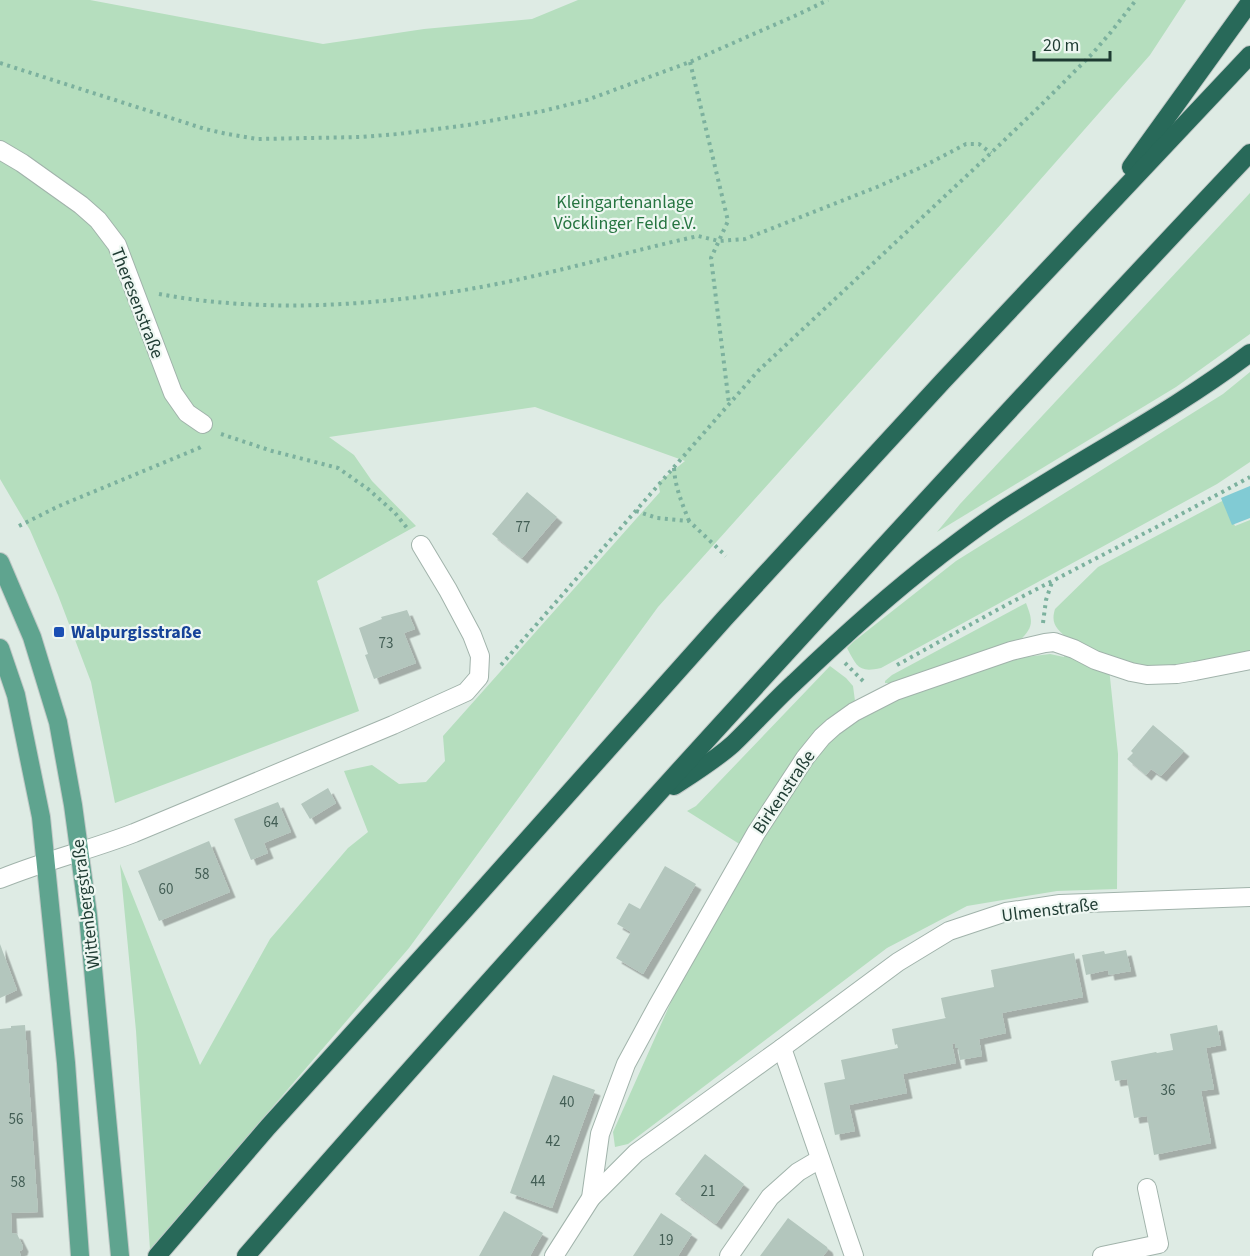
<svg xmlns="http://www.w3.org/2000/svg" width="1250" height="1256" font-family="'Source Sans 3',sans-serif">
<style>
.green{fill:#b5debe}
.water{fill:#81cbd4}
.building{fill:#b3c6bd;filter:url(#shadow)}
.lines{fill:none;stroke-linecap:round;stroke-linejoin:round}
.minor-casing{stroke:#a1b3ab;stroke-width:20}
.major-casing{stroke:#c0c8c6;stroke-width:20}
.highway-casing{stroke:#c0c8c6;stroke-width:20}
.path{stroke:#7cb19e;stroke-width:4;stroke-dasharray:3 4.5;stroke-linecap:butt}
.minor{stroke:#fff;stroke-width:18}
.major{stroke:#5fa48f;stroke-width:18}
.highway{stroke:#286959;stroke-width:18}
.transit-dot{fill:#1a4fb4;stroke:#eef7f2;stroke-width:2}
.labels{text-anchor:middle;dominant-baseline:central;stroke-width:4.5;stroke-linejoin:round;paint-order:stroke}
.number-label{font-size:15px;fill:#435e55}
.park-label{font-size:18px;fill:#267541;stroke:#eef7f2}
.street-label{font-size:18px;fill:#1e3b32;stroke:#eef7f2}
.transit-label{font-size:18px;font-weight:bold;fill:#164399;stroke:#eef7f2;text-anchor:start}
</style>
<defs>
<filter id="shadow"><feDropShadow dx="5.5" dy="5.5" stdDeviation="0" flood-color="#0004"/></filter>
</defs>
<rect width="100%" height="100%" fill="#deebe4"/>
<g class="green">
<polygon points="0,0 90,0 323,44 424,29 532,19 578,0 1186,0 1150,55 995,231 658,607 409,948 150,1250 136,1031 120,864 200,1065 270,939 348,848 368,832 344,771 372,765 399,784 426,782 445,761 443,736 660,492 658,483 685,461 535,407 329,437 354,455 372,481 416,526 317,581 359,711 115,803 91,682 58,595 30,530 0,479"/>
<polygon points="1250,193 1250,334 1176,387 937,532 960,504"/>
<path d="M 1250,372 L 1250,462 L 1217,484 L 881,668 C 859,673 857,667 847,648 L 853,642 L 956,561 L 1223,394 Z"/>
<path d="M 1224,500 L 1235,526 L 1250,520 L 1250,657 L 1219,664 L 1109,668 L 1118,754 L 1117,889 L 1057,891 L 967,906 L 887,948 L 628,1144 L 615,1147 L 613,1132 L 741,845 L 687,811 L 696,806 L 830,666 L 846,678 L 853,686 L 855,701 L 898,696 L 1011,659 L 1050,654 L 1064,657 L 1069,640 C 1058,629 1050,625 1055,609 L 1098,567 Z"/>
<path d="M 1026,603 C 1033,621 1034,627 1019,641 L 892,683 L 885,683 L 885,681 L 892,675 Z"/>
</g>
<polygon class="water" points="1250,486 1250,518 1232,525 1221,498"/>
<g class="building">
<polygon points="527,492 557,517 522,558 492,534"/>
<polygon points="407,610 415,629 404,633 416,663 374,679 365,655 368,654 359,628 382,619 381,617"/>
<polygon points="1153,725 1184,751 1161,776 1151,769 1146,775 1127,759 1133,753 1131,751"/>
<polygon points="328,788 336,803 310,819 301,804"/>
<polygon points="278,802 291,832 264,843 268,853 251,860 234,819"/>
<polygon points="209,841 230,892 159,921 138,871"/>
<polygon points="665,866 696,884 643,974 616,958 631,932 617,924 629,903 640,909"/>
<polygon points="0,944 17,990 0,998"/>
<polygon points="1126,950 1131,971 1109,975 1108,970 1086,975 1082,955 1104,951 1105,954"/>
<polygon points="1074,953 1083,997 1002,1013 1006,1033 979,1039 982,1056 960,1060 958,1048 955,1048 955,1043 952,1044 956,1063 903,1074 907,1093 849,1105 855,1131 835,1135 824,1083 845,1079 841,1060 898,1048 897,1044 895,1045 892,1029 946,1018 945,1017 941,998 994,987 991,970"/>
<polygon points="25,1025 38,1212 11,1213 12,1233 17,1234 23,1246 22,1250 19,1251 21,1256 0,1256 0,1029 11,1028 11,1026"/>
<polygon points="1217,1025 1221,1045 1206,1048 1214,1089 1201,1091 1211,1143 1154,1155 1147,1116 1134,1118 1127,1079 1115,1081 1111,1061 1156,1052 1157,1053 1173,1050 1170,1034"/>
<polygon points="553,1075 595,1090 552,1208 510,1193"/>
<polygon points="705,1154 744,1184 716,1224 675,1194"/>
<polygon points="504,1211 543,1233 530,1256 479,1256"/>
<polygon points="661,1213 692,1234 678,1256 633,1256"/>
<polygon points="788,1218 827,1247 828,1250 823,1256 760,1256"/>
</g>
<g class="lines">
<defs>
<g id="minor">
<polyline points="0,150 22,163 81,205 98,220 117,245 173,393 187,413 203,424"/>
<path d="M 0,879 C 44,861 90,850 134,833 L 393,725 L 466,692 L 479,677 L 480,656 L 472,635 L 448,590 L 421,545"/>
<polyline points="782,1048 854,1256"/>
<polyline points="591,1198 636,1153 782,1048 898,962 949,931 1006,912 1060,904 1250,897"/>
<polyline points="554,1256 591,1198 600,1134 626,1064 658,1005 756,833 805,758 822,737 833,727 854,712 895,691 1011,651 1045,643 1054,642 1074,649 1095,660 1131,672 1147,675 1177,674 1195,671 1250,660"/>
<polyline points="729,1256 770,1197 798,1172 820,1159"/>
<polyline points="1102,1256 1159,1244 1147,1188"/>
</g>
<g id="major">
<polyline points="0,562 32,637 58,722 73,805 88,915 120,1256"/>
<polyline points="0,648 16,695 41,817 66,1063 80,1256"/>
</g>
<g id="highway">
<polyline points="1131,167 1250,2"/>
<path d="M 674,786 C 694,773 715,760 733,744 C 754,724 773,702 794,683 C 840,639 887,596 938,557 C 962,539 986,520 1012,504 C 1091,453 1175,410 1250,353"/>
<polyline points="157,1256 268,1127 461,914 725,618 943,381 1250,55"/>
<path d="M 246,1256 C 387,1094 531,934 675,775 C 865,566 1056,358 1250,153"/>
</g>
</defs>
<use href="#minor" class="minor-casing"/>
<use href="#major" class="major-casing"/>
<use href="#highway" class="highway-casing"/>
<g class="path">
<polyline points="690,62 728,221 711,258 729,404"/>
<polyline points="0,63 205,129 227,134 257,139 362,137 398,134 468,125 543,111 587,100 690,62 799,14 828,0"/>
<path d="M 159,294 C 277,316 409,304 525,278 C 583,265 640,249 698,236 L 719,241 L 745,239 L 877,187 L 922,167 L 966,144 L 979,144 L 991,153"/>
<polyline points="221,434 272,451 338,468 368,489 395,513 407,528"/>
<path d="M 674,468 C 675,487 682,503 689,521"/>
<polyline points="636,511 657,518 689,521 726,556"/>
<polyline points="19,526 59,506 199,448 202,446"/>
<polyline points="1043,623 1046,600 1052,582"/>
<polyline points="845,663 865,683"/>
<polyline points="501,665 758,371 991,153 1042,104 1092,54 1111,32 1136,0"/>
<polyline points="897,665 1006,605 1172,519 1250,477"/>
</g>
<use href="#minor" class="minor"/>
<use href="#major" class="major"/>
<use href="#highway" class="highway"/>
</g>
<rect class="transit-dot" x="53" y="626" width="12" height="12" rx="3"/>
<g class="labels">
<g class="number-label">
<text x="523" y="527">77</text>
<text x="386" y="643">73</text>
<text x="271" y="822">64</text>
<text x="202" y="874">58</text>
<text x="166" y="889">60</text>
<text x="1168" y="1090">36</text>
<text x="567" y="1102">40</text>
<text x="16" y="1119">56</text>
<text x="553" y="1141">42</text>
<text x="538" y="1181">44</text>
<text x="18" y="1182">58</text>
<text x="708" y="1191">21</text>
<text x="666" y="1240">19</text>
</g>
<g class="park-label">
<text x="625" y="202">Kleingartenanlage<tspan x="625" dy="21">Vöcklinger Feld e.V.</tspan></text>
</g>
<g class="street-label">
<text transform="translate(137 303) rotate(69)">Theresenstraße</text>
<text transform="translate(784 792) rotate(-56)">Birkenstraße</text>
<text transform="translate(86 904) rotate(-97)">Wittenbergstraße</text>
<text transform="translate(1050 910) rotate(-7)">Ulmenstraße</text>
</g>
<g class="transit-label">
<text x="71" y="632">Walpurgisstraße</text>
</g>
</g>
<path d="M1034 51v9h76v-9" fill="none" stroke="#1e3b32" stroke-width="3"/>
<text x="1043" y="51" font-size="18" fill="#1e3b32" stroke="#eef7f2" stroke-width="4.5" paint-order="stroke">20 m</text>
</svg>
